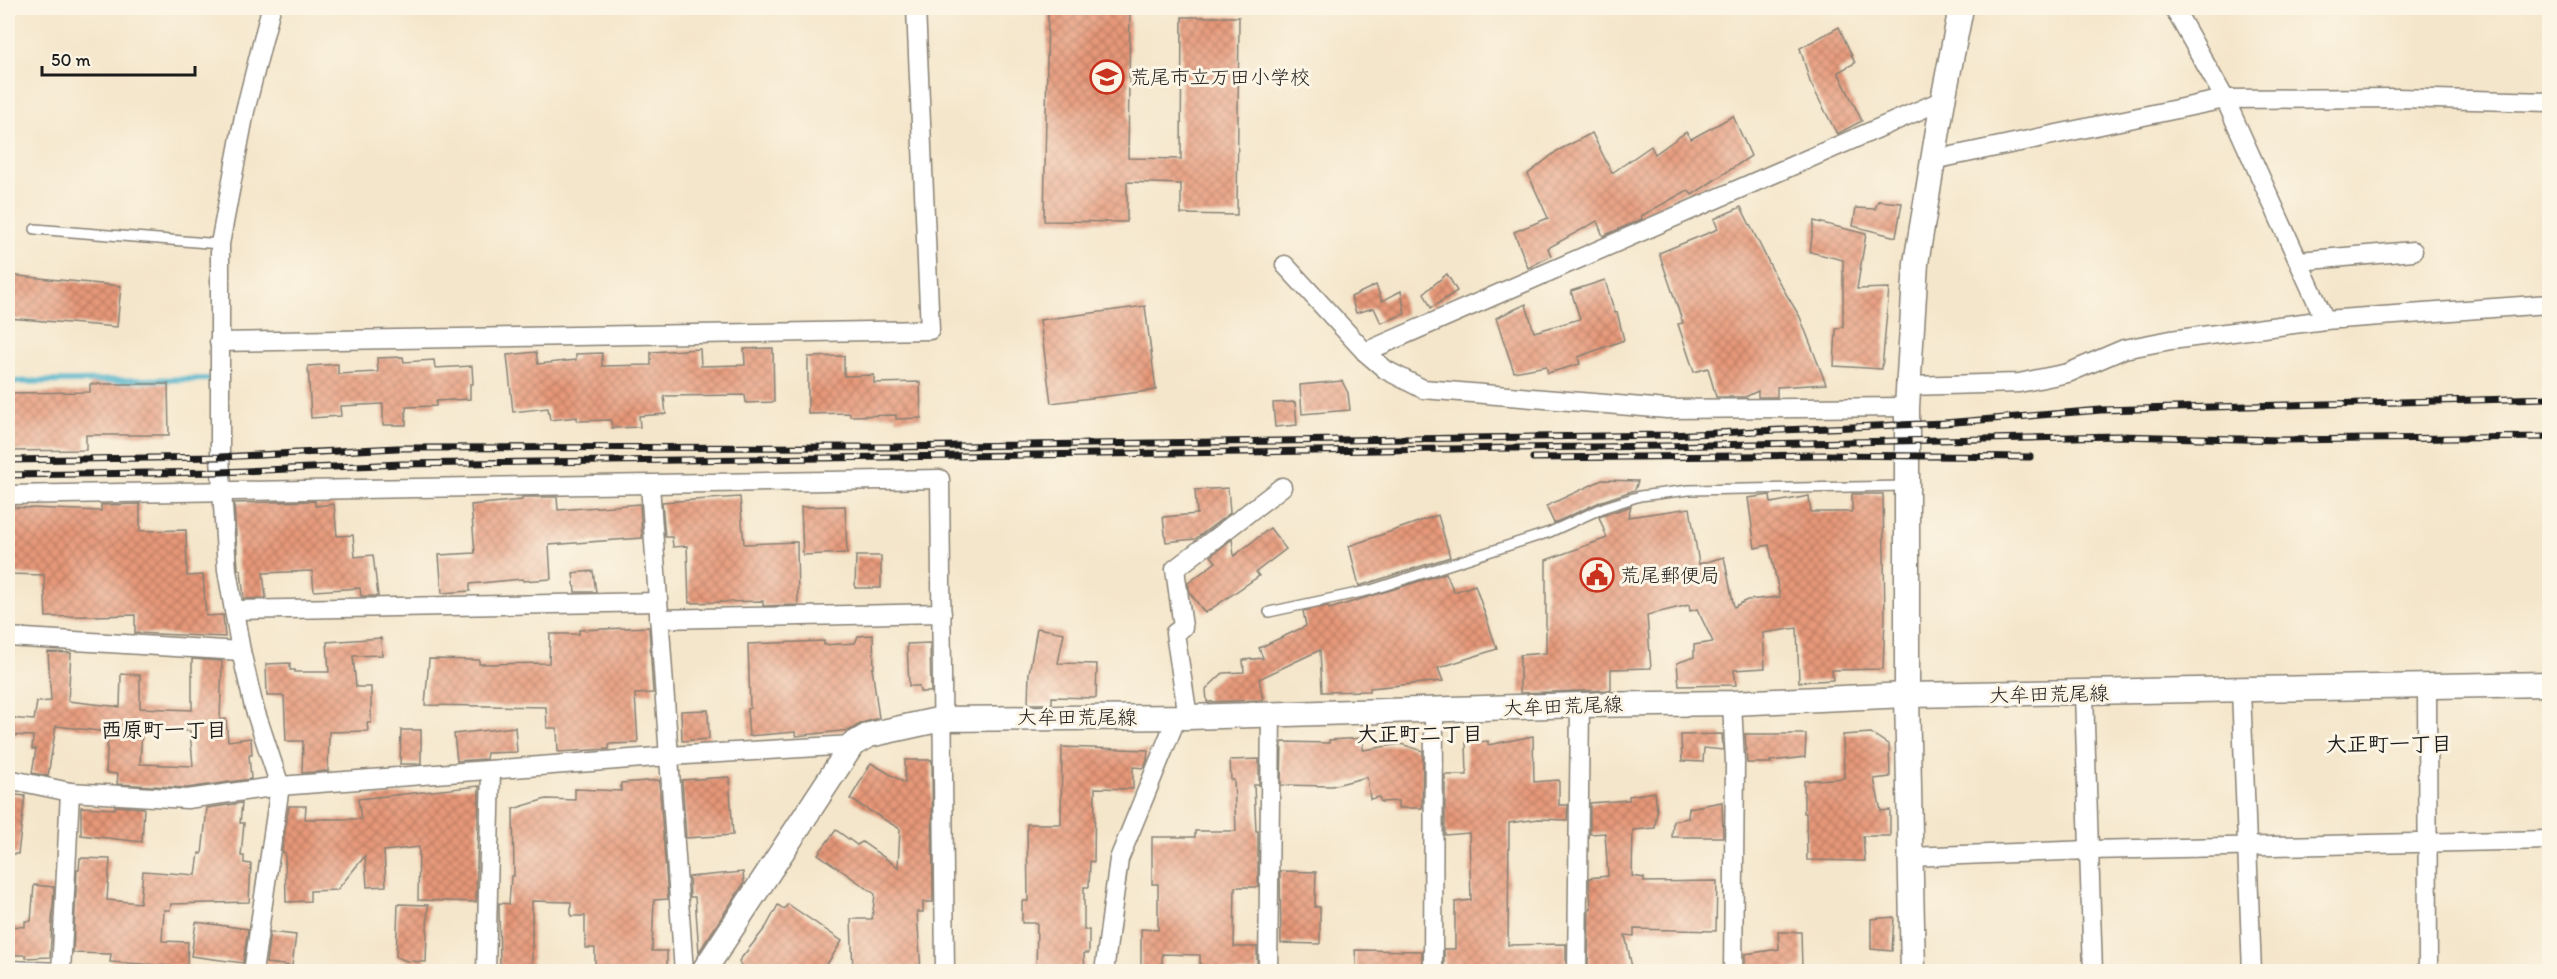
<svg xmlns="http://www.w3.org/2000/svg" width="2557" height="979" font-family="Itim,'Klee One',sans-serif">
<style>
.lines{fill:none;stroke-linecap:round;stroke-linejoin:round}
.stream{stroke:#4ab0c9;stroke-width:6}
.building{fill:url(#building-cross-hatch);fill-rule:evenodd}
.lane-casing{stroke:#888174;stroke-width:12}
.street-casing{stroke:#888174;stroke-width:21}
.secondary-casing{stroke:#888174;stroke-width:27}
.lane{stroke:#fff;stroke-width:9}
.street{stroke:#fff;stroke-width:18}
.secondary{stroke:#fff;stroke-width:24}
.rail-casing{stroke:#1c1c1c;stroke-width:7}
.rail{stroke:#fcf5e5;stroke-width:4.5;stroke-dasharray:14;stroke-linecap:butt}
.labels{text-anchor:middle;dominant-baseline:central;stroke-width:6;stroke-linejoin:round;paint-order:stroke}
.poi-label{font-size:20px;fill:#1c1c1c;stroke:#fcf5e5;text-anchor:start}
.street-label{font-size:20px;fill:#1c1c1c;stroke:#fcf5e5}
.neighbourhood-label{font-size:21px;font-weight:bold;fill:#1c1c1c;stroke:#fcf5e5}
</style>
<defs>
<pattern id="building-cross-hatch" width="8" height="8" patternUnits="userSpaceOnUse" patternTransform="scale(1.5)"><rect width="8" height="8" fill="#e79879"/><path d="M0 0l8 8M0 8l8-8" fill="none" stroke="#ba7b62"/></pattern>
</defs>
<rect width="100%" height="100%" fill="#fcf5e5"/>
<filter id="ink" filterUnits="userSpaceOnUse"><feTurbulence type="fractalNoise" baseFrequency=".0167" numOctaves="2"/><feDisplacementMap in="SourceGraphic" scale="12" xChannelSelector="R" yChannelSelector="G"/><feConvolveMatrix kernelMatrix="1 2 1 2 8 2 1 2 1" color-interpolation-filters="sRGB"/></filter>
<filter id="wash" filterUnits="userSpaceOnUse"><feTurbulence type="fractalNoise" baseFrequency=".008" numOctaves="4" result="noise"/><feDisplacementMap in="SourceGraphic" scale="24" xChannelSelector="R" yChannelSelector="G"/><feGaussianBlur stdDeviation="1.35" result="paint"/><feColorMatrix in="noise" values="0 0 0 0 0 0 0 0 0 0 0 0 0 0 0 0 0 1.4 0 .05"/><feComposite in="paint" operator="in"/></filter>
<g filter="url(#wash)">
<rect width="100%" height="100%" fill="#f4e6cb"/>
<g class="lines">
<polyline class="stream" points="8,382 208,379"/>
</g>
<g id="blocks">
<g class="building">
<polygon points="1048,8 1130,8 1128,158 1181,159 1182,17 1239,17 1237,215 1181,214 1181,184 1127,182 1127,222 1044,221"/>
<polygon points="1839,27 1855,63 1838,72 1862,121 1837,134 1810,82 1800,48"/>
<polygon points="1733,116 1751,156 1692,195 1688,190 1641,216 1642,219 1603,236 1597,221 1548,248 1551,256 1528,268 1514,232 1548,218 1528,174 1557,151 1592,133 1612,173 1651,146 1655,154 1686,132 1691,139"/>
<polygon points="1878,201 1902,203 1896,237 1853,226 1856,208 1875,209"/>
<polygon points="1741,207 1776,277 1800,317 1826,384 1777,387 1777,397 1758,397 1758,391 1745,397 1716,397 1708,368 1694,372 1678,324 1683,323 1659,253 1718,229 1714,219"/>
<polygon points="1814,221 1866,234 1857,289 1889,288 1882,369 1834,366 1836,329 1843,327 1843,260 1810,252"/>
<polygon points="1447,274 1457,291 1431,308 1424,293"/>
<polygon points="8,275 121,286 117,327 8,318"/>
<polygon points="1605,280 1615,313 1617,312 1624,340 1578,357 1580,364 1548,373 1546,366 1514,372 1496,318 1526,304 1534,332 1580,319 1571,291"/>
<polygon points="1376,285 1382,301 1401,291 1405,314 1381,323 1374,308 1356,313 1351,297"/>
<polygon points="1145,306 1156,390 1051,403 1040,320"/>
<polygon points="773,348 774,402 746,403 745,395 664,396 666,414 639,416 640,427 612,428 611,420 577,421 577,417 550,420 548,408 513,412 507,355 536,352 538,364 576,360 576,354 602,353 602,366 651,365 651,352 700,349 701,366 745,365 744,349"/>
<polygon points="844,356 844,376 874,375 874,383 920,382 921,418 896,419 896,415 850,416 850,413 808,414 808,357"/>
<polygon points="403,357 404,362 434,360 435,368 472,366 473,384 470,384 470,399 436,401 436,406 406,407 406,425 383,425 383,404 340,406 341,416 311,418 308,366 338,364 338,374 378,372 377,358"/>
<polygon points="1342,381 1348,393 1350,410 1302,414 1300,385"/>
<polygon points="90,384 168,384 169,435 86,435 86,450 8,451 8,393 90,392"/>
<polygon points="1295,402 1297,425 1275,427 1273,403"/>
<polygon points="1602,480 1638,481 1635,490 1602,501 1554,523 1546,506"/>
<polygon points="1228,488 1230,513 1195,539 1166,542 1163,517 1197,514 1195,490"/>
<polygon points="1852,494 1883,494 1885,617 1883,669 1832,670 1833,680 1799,682 1797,628 1763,633 1765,668 1734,670 1736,685 1679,686 1677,663 1694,657 1694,645 1713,642 1697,609 1690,611 1689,605 1647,615 1651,668 1611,669 1611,690 1520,693 1520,655 1546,653 1546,560 1607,538 1599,517 1631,506 1628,517 1690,508 1699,564 1724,557 1734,607 1747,600 1780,597 1769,545 1755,548 1748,498 1770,495 1771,503 1809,496 1811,512 1852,512"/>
<polygon points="522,497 557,497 558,510 640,504 642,538 549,545 551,579 523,581 523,579 470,584 470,591 442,593 439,555 475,553 471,505 522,500"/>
<polygon points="740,497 744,544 797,542 798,605 763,606 763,601 689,603 687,546 673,547 672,537 665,537 662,502"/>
<polygon points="315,501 315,506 334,504 337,536 353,535 355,557 373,555 378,596 361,596 360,588 314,591 312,571 263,573 266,598 244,599 241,571 238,569 234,503"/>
<polygon points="140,504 140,531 186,530 187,576 203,575 206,616 223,615 225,637 135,633 135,615 46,617 44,575 8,574 8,507 101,511 101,505"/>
<polygon points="845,506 847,553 803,555 801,507"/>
<polygon points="1438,515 1450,557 1359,586 1349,546"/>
<polygon points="1270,528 1286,549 1256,572 1259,576 1205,613 1190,593 1188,583 1216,562 1211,556 1232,539 1234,556"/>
<polygon points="856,556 881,556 881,588 855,588"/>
<polygon points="593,571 596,592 575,592 573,573"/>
<polygon points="1446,573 1454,592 1475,585 1497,649 1438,668 1443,681 1370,688 1370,691 1322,692 1320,650 1259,679 1263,700 1207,702 1206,689 1223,673 1244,672 1243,660 1263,658 1259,648 1306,626 1303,611 1328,606 1329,609"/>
<polygon points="649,627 653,693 635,694 638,743 609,744 609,749 558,752 557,728 547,728 546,707 425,705 429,659 479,660 479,664 549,663 550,634 579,634 579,630"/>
<polygon points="1037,628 1064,633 1058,663 1097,664 1096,698 1052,697 1052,704 1028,704 1029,673"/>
<polygon points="873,635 874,668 872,668 879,718 862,723 850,730 796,736 795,732 749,736 747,709 750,708 748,644 824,641 824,645 855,643 858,636"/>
<polygon points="381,638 382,655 353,656 356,687 371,687 371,723 367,723 368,731 329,732 328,771 302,773 303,741 286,741 284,696 267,696 266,664 290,663 290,670 295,670 295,672 329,672 327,642"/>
<polygon points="930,643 931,692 920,692 919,686 909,686 907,644"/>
<path d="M 48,652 L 71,653 L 68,701 L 120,707 L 121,674 L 140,675 L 140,708 L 192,710 L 192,659 L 222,661 L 220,720 L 226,719 L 228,741 L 251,738 L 252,755 L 249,755 L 251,779 L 187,788 L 117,784 L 118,774 L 106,773 L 108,732 L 56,726 L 48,776 L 32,773 L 36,749 L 32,749 L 33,736 L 8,735 L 8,718 L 34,720 L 37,702 L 51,701 ZM 142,729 L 190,731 L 193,766 L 140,764 Z"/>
<polygon points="708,710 709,739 682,741 681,711"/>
<polygon points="515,727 517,752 487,753 486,759 457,761 454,734"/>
<polygon points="401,730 421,730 421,764 400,764"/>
<polygon points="1871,733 1889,745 1890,777 1874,779 1881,811 1890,810 1890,836 1863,836 1865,861 1807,860 1806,813 1804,813 1804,781 1844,778 1843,735"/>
<polygon points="1722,734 1723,750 1704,748 1703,762 1682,761 1681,735"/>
<polygon points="1745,734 1806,734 1805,757 1770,761 1771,763 1747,763"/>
<polygon points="1533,736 1534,782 1559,780 1559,805 1568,805 1567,820 1538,819 1509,823 1508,945 1566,944 1566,972 1444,972 1444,949 1455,949 1455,902 1471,900 1469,833 1445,835 1445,775 1467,775 1466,743 1488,741 1488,745"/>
<polygon points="1363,738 1363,750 1401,744 1423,751 1422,808 1398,808 1398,801 1381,802 1379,797 1370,799 1367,777 1332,786 1281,785 1282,742 1329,743 1329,740"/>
<polygon points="1062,747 1148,750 1147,760 1144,768 1133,767 1133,789 1095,788 1094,862 1090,861 1089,887 1084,887 1084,930 1089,930 1089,953 1084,953 1085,972 1036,972 1037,923 1022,923 1022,901 1028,901 1027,824 1061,824"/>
<polygon points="1259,759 1259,785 1254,785 1256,831 1258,831 1258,887 1235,887 1234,947 1257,947 1257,972 1200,972 1200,955 1162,954 1162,972 1141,972 1141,929 1158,930 1158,884 1152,884 1152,837 1195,837 1195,831 1236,831 1234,780 1231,780 1230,760"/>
<polygon points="905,760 932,760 933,902 923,902 923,912 917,912 921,972 853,972 851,919 872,919 875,894 818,854 836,830 857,845 862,842 898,867 900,829 850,799 871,763 905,783"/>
<polygon points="729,777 733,835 686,838 682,780"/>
<polygon points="659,780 668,899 654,900 652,951 667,951 667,972 595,972 595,948 585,948 585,916 571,916 571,902 532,901 532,972 500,972 499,903 509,904 511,876 514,876 513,809 546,799 575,800 575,789 621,791 621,783"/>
<polygon points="479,786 476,902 418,900 419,847 384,851 386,886 367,887 365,856 337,890 310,891 310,901 286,902 285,853 282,852 289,806 306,806 305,819 361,819 358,799"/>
<polygon points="1655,792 1657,811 1655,828 1633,830 1632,876 1644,878 1644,882 1717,881 1716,931 1634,929 1634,936 1625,935 1633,972 1588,972 1589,909 1591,909 1589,878 1608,876 1605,833 1590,834 1590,803 1629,800 1629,796"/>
<polygon points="8,794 25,796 18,854 8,854"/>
<polygon points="1722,802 1723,837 1672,837 1673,821 1688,818 1689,808"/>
<polygon points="242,803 240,823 244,823 241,856 244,856 244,863 251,864 249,902 171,904 170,910 164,910 162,941 188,942 187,967 110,962 111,954 73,953 77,870 79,870 80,858 110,859 107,900 140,903 143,871 196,875 199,853 202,854 207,808"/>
<polygon points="115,806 144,808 142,842 81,835 81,807 115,809"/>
<polygon points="1280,871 1316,872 1315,907 1320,907 1320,944 1281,943"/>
<polygon points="743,872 744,883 699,952 695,897 690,897 689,877"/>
<polygon points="34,885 54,887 50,957 26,958 26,955 8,955 8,926 25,927 25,921 31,921"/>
<polygon points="398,904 428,905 426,962 407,961 396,957"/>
<polygon points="788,904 842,941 822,972 743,972 739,961 766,927 778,905 784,909"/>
<polygon points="1894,917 1892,951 1871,949 1871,919"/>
<polygon points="196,922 248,929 243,963 191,956"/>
<polygon points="270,932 296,935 292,966 266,963"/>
<polygon points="1778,932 1801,932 1802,968 1776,972 1745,972 1745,954 1779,949"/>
<polygon points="1355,950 1422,951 1422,972 1357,972"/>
</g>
</g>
</g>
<g filter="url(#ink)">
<use href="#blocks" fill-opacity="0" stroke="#888174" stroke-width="1.5"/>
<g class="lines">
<defs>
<g id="lane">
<polyline points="35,229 220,244"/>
<polyline points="1269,612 1371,590 1550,532 1605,507 1640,496 1689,490 1905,486"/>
</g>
<g id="street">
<polyline points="2174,8 2225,99 2325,320"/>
<polyline points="1933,160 2225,99 2397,98 2550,102"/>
<polyline points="2299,261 2413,251"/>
<polyline points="1285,265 1365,352 1386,370 1423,389 1667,409 1907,407"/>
<polyline points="219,342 930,330 916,8"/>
<polyline points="1365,352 1943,100"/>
<polyline points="1908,386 2019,383 2068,373 2124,349 2171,340 2325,320 2550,304"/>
<polyline points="650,485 684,972"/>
<polyline points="8,495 940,479 945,972"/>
<polyline points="234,610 658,602"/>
<polyline points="659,619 942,613"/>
<polyline points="8,637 241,651"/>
<polyline points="2427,686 2428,972"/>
<polyline points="2241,690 2252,972"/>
<polyline points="2084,694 2093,972"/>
<polyline points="1732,703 1735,762 1733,972"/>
<polyline points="1188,717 1175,633 1183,627 1175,569 1282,487"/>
<polyline points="8,779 70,792 187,799 280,786 669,756 852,745"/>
<polyline points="1909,857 2090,850 2550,840"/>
<polyline points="8,970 59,972"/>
<polyline points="61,972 70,792"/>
<polyline points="253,972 280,786 254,707 241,651 227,570 220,457 220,244 245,111 271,8"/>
<polyline points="486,972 491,770"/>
<polyline points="1104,972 1119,859 1177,717"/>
<polyline points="1268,972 1271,714"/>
<polyline points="1433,972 1434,711"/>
<polyline points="1577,972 1580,705"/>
</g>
<g id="secondary">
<polyline points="703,972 852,745 869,735 942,719 1188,717 1580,705 1732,703 1907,695 2550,684"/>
<polyline points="1913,972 1907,695 1907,407 1916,263 1943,100 1961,8"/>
</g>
</defs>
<use href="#lane" class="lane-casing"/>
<use href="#street" class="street-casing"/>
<use href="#secondary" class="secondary-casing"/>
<use href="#lane" class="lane"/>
<use href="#street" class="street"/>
<use href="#secondary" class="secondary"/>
<defs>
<g id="rail">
<polyline points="1533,458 1824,455 2030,457"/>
<polyline points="8,460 220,457 397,448 892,447 1669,435 1944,423 2101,410 2550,398"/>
<polyline points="8,475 221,472 402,464 1664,446 2119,436 2280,440 2550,437"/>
</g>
</defs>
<use href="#rail" class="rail-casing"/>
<use href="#rail" class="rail"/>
</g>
</g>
<defs>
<symbol id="school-ring" viewBox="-11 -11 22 22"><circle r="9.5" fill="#fcf5e5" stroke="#c8321e" stroke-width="1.5"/><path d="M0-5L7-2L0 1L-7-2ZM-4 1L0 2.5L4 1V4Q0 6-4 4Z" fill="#c8321e"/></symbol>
<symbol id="civic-ring" viewBox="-11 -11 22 22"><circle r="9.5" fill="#fcf5e5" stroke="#c8321e" stroke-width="1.5"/><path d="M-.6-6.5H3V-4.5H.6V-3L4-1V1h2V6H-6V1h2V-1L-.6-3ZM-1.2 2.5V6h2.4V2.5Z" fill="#c8321e"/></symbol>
</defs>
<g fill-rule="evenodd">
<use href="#school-ring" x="1088" y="58" width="38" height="38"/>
<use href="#civic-ring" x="1578" y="556" width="38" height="38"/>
</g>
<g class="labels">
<g class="poi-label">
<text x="1130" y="77">荒尾市立万田小学校</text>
<text x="1620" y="575">荒尾郵便局</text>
</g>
<g class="street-label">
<text transform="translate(2049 694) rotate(-1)">大牟田荒尾線</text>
<text transform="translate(1563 706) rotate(-2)">大牟田荒尾線</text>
<text x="1077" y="717">大牟田荒尾線</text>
</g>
<g class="neighbourhood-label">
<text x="164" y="729">西原町一丁目</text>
<text x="1420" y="733">大正町二丁目</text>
<text x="2389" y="743">大正町一丁目</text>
</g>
</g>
<rect width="2557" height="979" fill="none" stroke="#fcf5e5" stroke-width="30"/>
<path d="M42 66v9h153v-9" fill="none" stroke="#1c1c1c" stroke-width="3"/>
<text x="51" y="66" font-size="18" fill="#1c1c1c" stroke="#fcf5e5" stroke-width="4.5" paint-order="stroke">50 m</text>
</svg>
